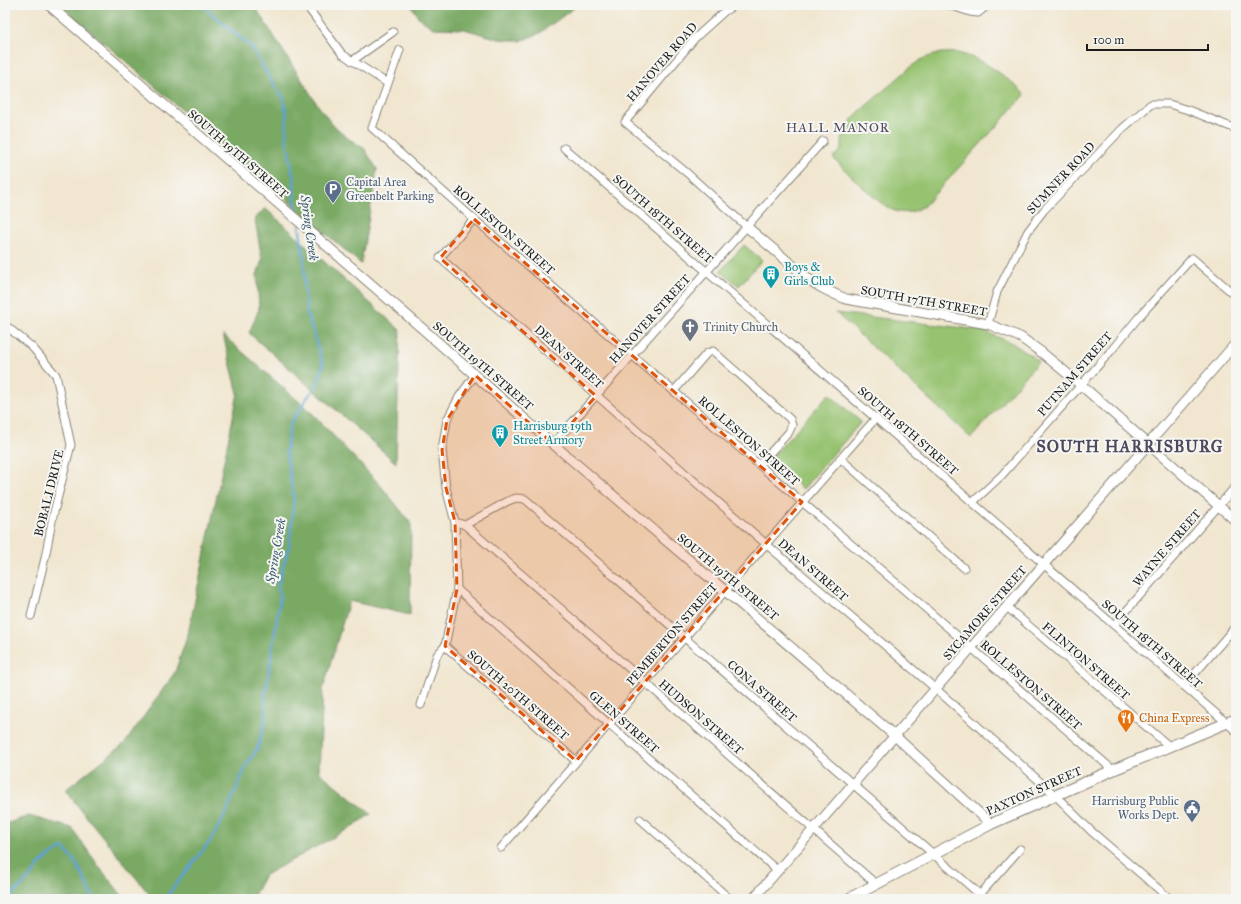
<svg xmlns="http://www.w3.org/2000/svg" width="1241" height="904" font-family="'IM FELL Great Primer',serif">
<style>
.green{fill:#97c371;stroke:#5a7046}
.forest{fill:#79a963;stroke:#4a6240}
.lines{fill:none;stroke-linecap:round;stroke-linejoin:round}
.stream{stroke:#5ea2d3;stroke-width:2.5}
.street-casing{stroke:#868176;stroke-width:9}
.secondary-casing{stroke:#868176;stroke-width:11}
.primary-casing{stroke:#868176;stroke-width:12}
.street{stroke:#fff;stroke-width:7}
.secondary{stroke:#fff;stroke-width:9}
.primary{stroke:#fff;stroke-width:10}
.marked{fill:#de560d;fill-opacity:0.2;stroke:#de560d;stroke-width:3;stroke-dasharray:8 5;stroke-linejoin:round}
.labels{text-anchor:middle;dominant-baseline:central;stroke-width:4;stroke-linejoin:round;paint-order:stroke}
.street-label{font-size:12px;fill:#1c1c1c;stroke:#f6f6f2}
.service-label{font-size:12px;fill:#4e5e75;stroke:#f6f6f2;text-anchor:start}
.culture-label{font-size:12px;fill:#0d838f;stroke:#f6f6f2;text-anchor:start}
.worship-label{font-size:12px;fill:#5b616d;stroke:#f6f6f2;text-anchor:start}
.food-label{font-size:12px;fill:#c56008;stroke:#f6f6f2;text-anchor:start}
.neighbourhood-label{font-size:13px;letter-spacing:1px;fill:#4f495e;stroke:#f6f6f2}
.water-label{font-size:13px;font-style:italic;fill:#3a586e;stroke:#f6f6f2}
.district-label{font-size:16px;font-weight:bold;letter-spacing:1px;fill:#4f495e;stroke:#f6f6f2}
</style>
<rect width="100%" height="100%" fill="#f6f6f2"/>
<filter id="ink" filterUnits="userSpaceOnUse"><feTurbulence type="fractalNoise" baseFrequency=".025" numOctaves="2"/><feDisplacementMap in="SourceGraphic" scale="8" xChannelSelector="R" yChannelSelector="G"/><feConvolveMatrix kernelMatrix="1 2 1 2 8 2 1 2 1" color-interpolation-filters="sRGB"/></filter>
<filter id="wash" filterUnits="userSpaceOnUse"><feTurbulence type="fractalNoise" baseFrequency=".012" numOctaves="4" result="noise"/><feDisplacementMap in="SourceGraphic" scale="16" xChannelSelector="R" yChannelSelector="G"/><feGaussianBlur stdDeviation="0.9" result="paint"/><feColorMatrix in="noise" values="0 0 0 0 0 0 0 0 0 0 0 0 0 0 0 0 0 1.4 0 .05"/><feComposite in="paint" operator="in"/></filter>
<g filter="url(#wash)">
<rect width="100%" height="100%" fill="#f1e6cf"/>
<g class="green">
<path d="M 942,53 C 947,53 952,52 957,53 C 980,57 1010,78 1025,95 L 924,206 C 915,212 906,214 895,211 C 880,206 848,173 836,161 L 833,157 C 841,152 844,147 841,138 L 847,134 L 852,119 L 859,112 L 913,65 L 924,58 Z"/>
<polygon points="744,245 762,260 739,286 720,271"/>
<polygon points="836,313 981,330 1012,343 1039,361 971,438"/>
<polygon points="829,394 861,422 803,489 769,460"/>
</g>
<g class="forest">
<polygon points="60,5 254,5 317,104 331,123 349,139 364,148 377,169 361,264"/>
<polygon points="411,5 578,5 540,33 521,41 499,39 464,29 433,28 419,18"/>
<polygon points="265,208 400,330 396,463 249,333 259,309 257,275 262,260 255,219"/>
<polygon points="223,335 312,413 381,486 411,523 410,615 349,601 323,689 319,772 371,814 350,828 265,875 252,899 153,899 65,790 125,743 175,672 188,634 238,393"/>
<polygon points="29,816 72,828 100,868 125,899 5,899 5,824"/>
</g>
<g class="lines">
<g class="stream">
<polyline points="202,5 251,47 272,81 284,99 287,119 286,137 294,180 294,196 297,217"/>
<path d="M 8,899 L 31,876 L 40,864 L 52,854 L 63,848 C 81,865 83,879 94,899"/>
<polyline points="163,899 166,897 211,840 226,813 247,764 258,747 266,718 265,697 280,598 278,584 289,546 294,499 286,452 290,424 306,399 317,386 323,365 307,313 305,291 304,259 299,225"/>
</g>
</g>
</g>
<g filter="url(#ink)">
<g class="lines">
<defs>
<g id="street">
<polyline points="306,5 342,54 387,83"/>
<polyline points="735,5 725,11 695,38 625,122 687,173 747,227"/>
<polyline points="949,5 970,12 978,13 988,5"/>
<polyline points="400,50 372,128 474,219 1113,770"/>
<polyline points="352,61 393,32"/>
<polyline points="564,148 1236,731"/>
<polyline points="474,219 440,258 766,544 936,689 1055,795 1091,831 1170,899"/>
<polyline points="988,324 997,292 1028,231 1044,210 1122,129 1151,104 1169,104 1188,110 1236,129"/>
<polyline points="5,325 32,347 56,375 71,445 53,516 45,558 31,616"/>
<polyline points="674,391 707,353 713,351 790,419 792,425 789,432 760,464"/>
<polyline points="553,444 823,141"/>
<polyline points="840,458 964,568"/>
<polyline points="973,502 1002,475 1110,352 1138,318 1192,258 1236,296"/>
<polyline points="455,522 465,525 876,884"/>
<polyline points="465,525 508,501 516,498 525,499 985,899"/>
<polyline points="457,589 609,724 778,871"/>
<polyline points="1007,607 1170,747"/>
<polyline points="1114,625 1236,486"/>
<polyline points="445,646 576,761"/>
<polyline points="1184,686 1236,626"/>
<polyline points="421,705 437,655 445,646 457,589 455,522 446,488 442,450 447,420 459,397 475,375"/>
<polyline points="640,819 730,899"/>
<polyline points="501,848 876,418"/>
<polyline points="976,899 1020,849"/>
</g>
<g id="secondary">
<polyline points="49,5 424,330 553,444 895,736 991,824"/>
<path d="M 747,227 L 811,281 C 822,289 834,294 846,299 L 988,324 L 1020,337 L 1041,352 L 1081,385 L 1236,521"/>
<polyline points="753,899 1236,343"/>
</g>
<polyline id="primary" points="848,899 991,824 1113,770 1236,719"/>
</defs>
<use href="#street" class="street-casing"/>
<use href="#secondary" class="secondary-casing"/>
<use href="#primary" class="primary-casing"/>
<use href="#street" class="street"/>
<use href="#secondary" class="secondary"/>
<use href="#primary" class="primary"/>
</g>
</g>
<path class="marked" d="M 474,219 L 802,502 L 576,761 L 445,646 L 457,589 L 455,522 L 446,488 L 442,450 L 447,420 L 475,375 L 553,444 L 596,396 L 440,258 Z"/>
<defs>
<symbol id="parking-pin" viewBox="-11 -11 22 30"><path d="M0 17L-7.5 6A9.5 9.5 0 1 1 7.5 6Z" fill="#5c6f8a" stroke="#f6f6f2"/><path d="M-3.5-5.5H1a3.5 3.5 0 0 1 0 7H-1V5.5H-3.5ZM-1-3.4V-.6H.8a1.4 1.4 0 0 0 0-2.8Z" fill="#fff"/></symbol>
<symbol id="building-pin" viewBox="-11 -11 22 30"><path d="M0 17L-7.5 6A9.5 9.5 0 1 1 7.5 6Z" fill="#0f9aa8" stroke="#f6f6f2"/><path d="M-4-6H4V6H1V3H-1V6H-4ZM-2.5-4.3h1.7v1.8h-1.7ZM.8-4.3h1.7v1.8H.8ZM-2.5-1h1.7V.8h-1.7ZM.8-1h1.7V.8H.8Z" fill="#fff"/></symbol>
<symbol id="church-pin" viewBox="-11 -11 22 30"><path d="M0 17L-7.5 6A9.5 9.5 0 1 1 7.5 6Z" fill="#6b7280" stroke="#f6f6f2"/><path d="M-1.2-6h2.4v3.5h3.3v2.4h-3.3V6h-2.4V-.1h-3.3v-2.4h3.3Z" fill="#fff"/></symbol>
<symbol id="restaurant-pin" viewBox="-11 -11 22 30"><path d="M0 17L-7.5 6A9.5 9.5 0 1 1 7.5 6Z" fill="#e8710a" stroke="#f6f6f2"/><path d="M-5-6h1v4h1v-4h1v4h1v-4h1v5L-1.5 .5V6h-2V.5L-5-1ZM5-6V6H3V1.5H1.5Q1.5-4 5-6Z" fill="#fff"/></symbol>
<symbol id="civic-pin" viewBox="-11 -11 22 30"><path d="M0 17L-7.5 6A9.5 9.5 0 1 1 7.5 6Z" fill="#5c6f8a" stroke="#f6f6f2"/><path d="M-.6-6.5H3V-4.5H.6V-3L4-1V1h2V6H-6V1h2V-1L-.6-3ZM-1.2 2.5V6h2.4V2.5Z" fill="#fff"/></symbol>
</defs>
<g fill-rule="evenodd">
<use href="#parking-pin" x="323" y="179" width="20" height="27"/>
<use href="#building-pin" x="761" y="264" width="20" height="27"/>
<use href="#church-pin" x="680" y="317" width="20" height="27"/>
<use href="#building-pin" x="490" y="423" width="20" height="27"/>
<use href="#restaurant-pin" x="1116" y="708" width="20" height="27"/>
<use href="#civic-pin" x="1182" y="798" width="20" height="27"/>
</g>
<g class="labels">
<g class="street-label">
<text transform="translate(662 62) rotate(-49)">HANOVER ROAD</text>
<text transform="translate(238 154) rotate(41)">SOUTH 19TH STREET</text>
<text transform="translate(1061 178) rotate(-47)">SUMNER ROAD</text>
<text transform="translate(663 219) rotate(41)">SOUTH 18TH STREET</text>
<text transform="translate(504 230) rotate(41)">ROLLESTON STREET</text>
<text transform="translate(924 301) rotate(10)">SOUTH 17TH STREET</text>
<text transform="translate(650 319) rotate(-48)">HANOVER STREET</text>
<text transform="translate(569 357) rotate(42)">DEAN STREET</text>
<text transform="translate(483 366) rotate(41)">SOUTH 19TH STREET</text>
<text transform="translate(1075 374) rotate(-49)">PUTNAM STREET</text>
<text transform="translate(908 431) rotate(41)">SOUTH 18TH STREET</text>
<text transform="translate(749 441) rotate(41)">ROLLESTON STREET</text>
<text transform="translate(49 493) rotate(-76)">BOBALI DRIVE</text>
<text transform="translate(1167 548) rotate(-49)">WAYNE STREET</text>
<text transform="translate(813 570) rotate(41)">DEAN STREET</text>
<text transform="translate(728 577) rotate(40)">SOUTH 19TH STREET</text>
<text transform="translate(985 613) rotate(-49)">SYCAMORE STREET</text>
<text transform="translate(672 634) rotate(-49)">PEMBERTON STREET</text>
<text transform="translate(1152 644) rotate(41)">SOUTH 18TH STREET</text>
<text transform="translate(1086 661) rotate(41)">FLINTON STREET</text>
<text transform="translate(1031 685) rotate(41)">ROLLESTON STREET</text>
<text transform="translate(762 691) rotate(41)">CONA STREET</text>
<text transform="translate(518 695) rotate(41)">SOUTH 20TH STREET</text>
<text transform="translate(701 717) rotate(41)">HUDSON STREET</text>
<text transform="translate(624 722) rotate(41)">GLEN STREET</text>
<text transform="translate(1034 791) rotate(-24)">PAXTON STREET</text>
</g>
<g class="service-label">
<text x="346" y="182">Capital Area<tspan x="346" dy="14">Greenbelt Parking</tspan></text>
<text x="1179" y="801" text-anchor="end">Harrisburg Public<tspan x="1179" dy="14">Works Dept.</tspan></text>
</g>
<g class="culture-label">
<text x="784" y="267">Boys &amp;<tspan x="784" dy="14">Girls Club</tspan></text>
<text x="513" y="426">Harrisburg 19th<tspan x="513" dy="14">Street Armory</tspan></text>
</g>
<g class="worship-label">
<text x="703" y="327">Trinity Church</text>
</g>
<g class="food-label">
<text x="1139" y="718">China Express</text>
</g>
<g class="neighbourhood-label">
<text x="838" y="128">HALL MANOR</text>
</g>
<g class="water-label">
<text transform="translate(309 228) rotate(82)">Spring Creek</text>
<text transform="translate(276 551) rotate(-80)">Spring Creek</text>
</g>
<g class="district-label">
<text x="1130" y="446">SOUTH HARRISBURG</text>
</g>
</g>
<rect width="1241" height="904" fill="none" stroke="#f6f6f2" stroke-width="20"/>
<path d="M1087 44v6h121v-6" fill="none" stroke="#1c1c1c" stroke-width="2"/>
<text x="1093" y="44" font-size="12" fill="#1c1c1c" stroke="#f6f6f2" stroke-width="3" paint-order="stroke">100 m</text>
</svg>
